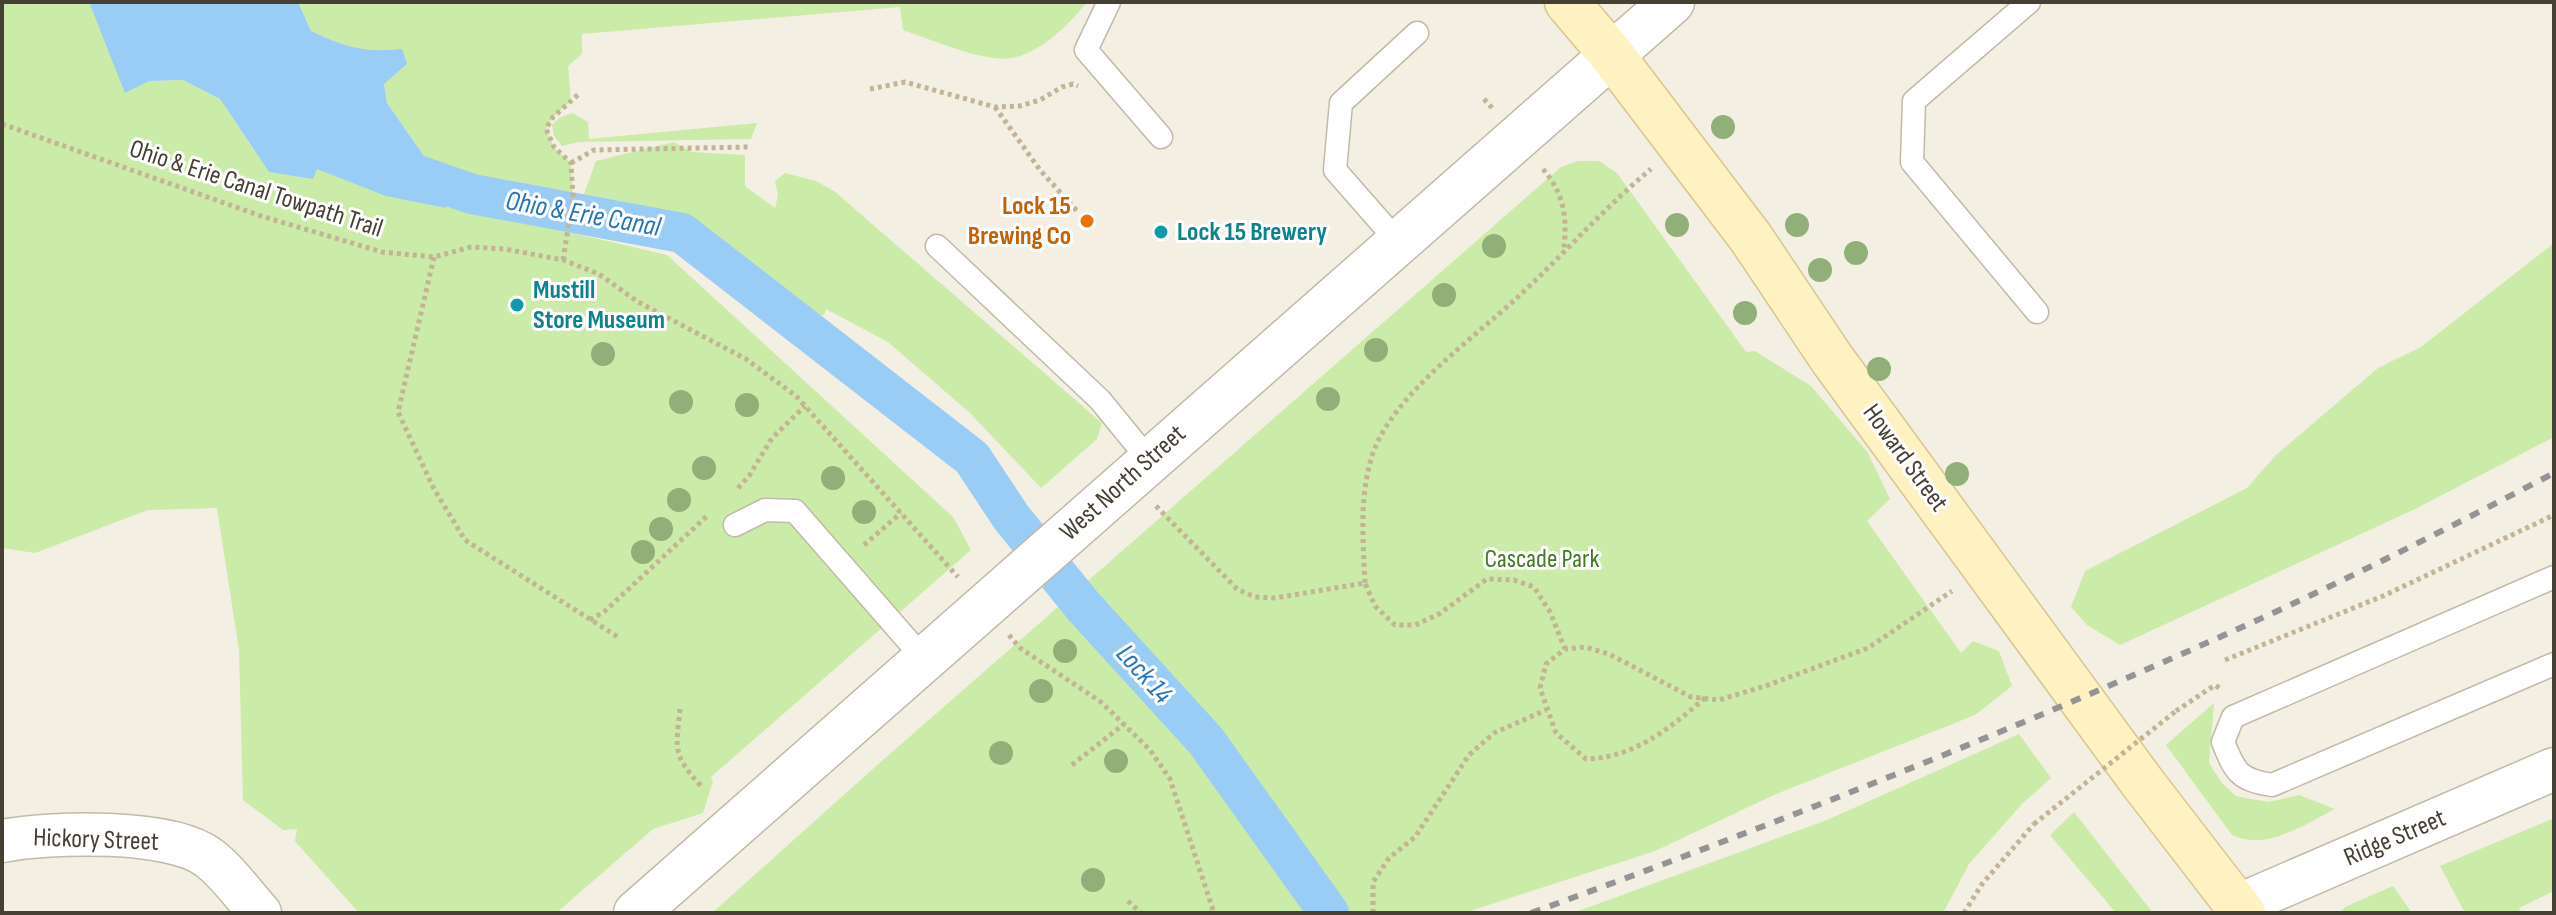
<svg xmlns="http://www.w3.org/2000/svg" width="2556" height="915" font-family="'Sofia Sans Condensed',sans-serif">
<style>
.green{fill:#cbeba8}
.water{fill:#9acdf6}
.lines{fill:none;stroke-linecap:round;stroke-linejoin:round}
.canal{stroke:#9acdf6;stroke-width:40}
.service-casing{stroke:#c2baa8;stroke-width:25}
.minor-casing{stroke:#c2baa8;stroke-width:45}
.tertiary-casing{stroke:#c2baa8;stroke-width:47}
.secondary-casing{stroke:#d7c68f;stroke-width:47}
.path{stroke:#c2b495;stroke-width:5;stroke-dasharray:4 4;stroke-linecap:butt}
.service{stroke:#fff;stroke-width:22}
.minor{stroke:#fff;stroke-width:42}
.tertiary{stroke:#fff;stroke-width:44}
.secondary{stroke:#fff2c2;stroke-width:44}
.rail{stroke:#949494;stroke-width:6;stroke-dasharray:10 10;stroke-linecap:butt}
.path-bridge{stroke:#c2b495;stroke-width:5;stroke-dasharray:4 4;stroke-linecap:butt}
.tree{fill:#91af79}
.food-dot{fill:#e8710a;stroke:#fff;stroke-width:3}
.culture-dot{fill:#0f9aa8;stroke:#fff;stroke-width:3}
.labels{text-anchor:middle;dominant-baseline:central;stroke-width:6;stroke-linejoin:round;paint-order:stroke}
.street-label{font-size:26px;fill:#463f33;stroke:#fff}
.food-label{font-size:26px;font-weight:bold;fill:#c56008;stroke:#fff;text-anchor:end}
.culture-label{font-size:26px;font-weight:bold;fill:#0d838f;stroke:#fff;text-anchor:start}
.park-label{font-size:26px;fill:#417b22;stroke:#fff}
.water-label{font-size:28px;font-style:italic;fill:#2475b9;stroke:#fff}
</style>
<rect width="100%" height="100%" fill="#f3efe3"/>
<g class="green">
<path d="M 2,2 L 89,2 L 149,81 L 183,80 L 220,99 L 255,152 L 426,159 L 387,103 L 384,84 L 372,52 L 344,46 L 311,31 L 298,2 L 1087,2 C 1066,28 1031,64 994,58 C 967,55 930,39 903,30 L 900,7 L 582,34 L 582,54 L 568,66 L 571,101 L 553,117 L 546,129 L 554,147 L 571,163 L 573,197 L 560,230 L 667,255 L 953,517 L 971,550 L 711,777 L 713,781 L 703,813 L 653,829 L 556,913 L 359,913 L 295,841 L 297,829 L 283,830 L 243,800 L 239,650 L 217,508 L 148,510 L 35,553 L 2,548 Z"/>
<polygon points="572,113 588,122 589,139 757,123 751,139 579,142 562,146 554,136 552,125 559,118"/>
<polygon points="674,142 692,152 745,155 745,186 775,208 778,195 775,181 785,173 816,181 834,191 1102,423 1097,439 1041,488 970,413 888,342 826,309 824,315 778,319 732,294 713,265 649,236 604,227 583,197 596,161"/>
<polygon points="1578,161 1599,161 1617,173 1746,352 1755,351 1811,386 1868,453 1890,499 1867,521 1961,653 1973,641 1999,651 2012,686 1975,715 1776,794 1655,851 1464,913 712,913 875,767 1561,167"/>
<polygon points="2554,243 2554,437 2415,509 2120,645 2087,625 2071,607 2085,571 2247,488 2276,455 2378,368 2421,347"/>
<path d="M 2214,703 L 2209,763 L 2222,783 L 2236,796 L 2251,799 L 2269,802 L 2299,795 L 2335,809 C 2303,825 2267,851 2232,835 L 2166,745 Z"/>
<polygon points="2019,734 2051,778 2022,804 1969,864 1943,913 1573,913 1827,820"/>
<polygon points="2074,812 2153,913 2116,913 2050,835"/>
<polygon points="2554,818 2554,891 2519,908 2521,913 2465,913 2440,866"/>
<polygon points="2393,886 2412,913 2340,913 2345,907"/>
</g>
<path class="water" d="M 89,2 L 298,2 L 311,31 C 345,47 364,53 402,49 L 407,64 L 384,84 L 387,103 L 426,159 L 446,208 L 386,196 L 317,169 L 313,179 L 269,172 L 220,99 L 183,80 L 149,81 L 125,93 Z"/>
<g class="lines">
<polyline class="canal" points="386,164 472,194 682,233 972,458 1011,517 1083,606 1206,741 1329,913"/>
<defs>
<g id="service">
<polyline points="1109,2 1086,50 1161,137"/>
<polyline points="2029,2 1914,101 1912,162 2037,312"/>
<polyline points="1399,243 1335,170 1341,103 1417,33"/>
<polyline points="937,246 1100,400 1149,460"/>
<polyline points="735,525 765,510 795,511 924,659"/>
<path d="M 2554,577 L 2233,717 L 2223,742 C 2235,772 2239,780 2272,785 L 2554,664"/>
</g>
<g id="minor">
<path d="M 2,841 C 49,832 171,828 209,858 C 228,872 244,896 260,913"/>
<polyline points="2237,906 2554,769"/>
</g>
<polyline id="tertiary" points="636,913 1672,2"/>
<polyline id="secondary" points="1567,2 1611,54 1751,238 1832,359 2142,782 2243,913"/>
</defs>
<use href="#service" class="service-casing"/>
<use href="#minor" class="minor-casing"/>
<use href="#tertiary" class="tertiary-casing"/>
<use href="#secondary" class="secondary-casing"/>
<g class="path">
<polyline points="870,89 905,82 995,107 1020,106 1040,100 1062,87 1073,84 1078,86"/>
<polyline points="1484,99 1493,109"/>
<polyline points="995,107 1040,170 1077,211"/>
<polyline points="2,124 261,216 382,252 434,257 471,247 505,249 563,260 599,274 638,302 746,359 796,396 958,577"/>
<polyline points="571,163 594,150 748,147"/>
<path d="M 1543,169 C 1565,195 1568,220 1563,253"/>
<polyline points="434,257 398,412 434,489 465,540 618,637"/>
<polyline points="563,260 573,197 571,163 554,147 546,129 553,117 580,93"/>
<polyline points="738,488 749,476 772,438 805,406"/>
<polyline points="1156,506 1237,589 1255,597 1275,598 1365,583 1375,606 1395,625 1415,625 1439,614 1487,579 1514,580 1534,587 1550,612 1565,649"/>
<polyline points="864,545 901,513"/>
<path d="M 1365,583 C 1363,540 1359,498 1372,456 C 1391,396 1473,339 1519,296 C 1564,254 1604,208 1651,169"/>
<polyline points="590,620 605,611 707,516"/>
<polyline points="1009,635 1020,648 1101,702 1150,750 1170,779 1214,913"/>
<polyline points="2225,660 2383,596 2554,515"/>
<path d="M 1705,698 C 1670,728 1634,758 1586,759 L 1556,733 L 1540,688 L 1546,664 L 1565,649 L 1585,647 L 1609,654 L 1691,697 L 1719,700 L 1768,685 L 1868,648 L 1952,591"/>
<path d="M 680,709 C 676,750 672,754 701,786"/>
<polyline points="2176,711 2215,685 2222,690"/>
<polyline points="1072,765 1124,724"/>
<polyline points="1128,901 1141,913"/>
<polyline points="1373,913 1373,882 1389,858 1415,837 1469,755 1494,733 1546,710"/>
<polyline points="1964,913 1982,884 2034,824"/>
</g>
<use href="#service" class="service"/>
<use href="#minor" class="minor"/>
<use href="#tertiary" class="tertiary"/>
<use href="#secondary" class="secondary"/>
<path class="rail" d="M 1531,913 C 1764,828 1996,738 2222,636 C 2335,586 2445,530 2554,473"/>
<polyline class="path-bridge" points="2034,824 2176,711"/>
</g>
<g class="tree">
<circle cx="1723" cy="127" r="12"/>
<circle cx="1677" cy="225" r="12"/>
<circle cx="1797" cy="225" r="12"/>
<circle cx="1494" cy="246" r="12"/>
<circle cx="1856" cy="253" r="12"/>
<circle cx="1820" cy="270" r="12"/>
<circle cx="1444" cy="295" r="12"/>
<circle cx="1745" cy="313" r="12"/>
<circle cx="1376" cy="350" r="12"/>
<circle cx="603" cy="354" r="12"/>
<circle cx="1879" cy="369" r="12"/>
<circle cx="1328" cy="399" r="12"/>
<circle cx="681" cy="402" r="12"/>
<circle cx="747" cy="405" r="12"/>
<circle cx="704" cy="468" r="12"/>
<circle cx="1957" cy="474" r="12"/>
<circle cx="833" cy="478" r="12"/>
<circle cx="679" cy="500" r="12"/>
<circle cx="864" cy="512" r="12"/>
<circle cx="661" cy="529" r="12"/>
<circle cx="643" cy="552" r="12"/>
<circle cx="1065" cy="651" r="12"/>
<circle cx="1041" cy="691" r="12"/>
<circle cx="1001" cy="753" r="12"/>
<circle cx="1116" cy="761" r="12"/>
<circle cx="1093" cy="880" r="12"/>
</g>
<circle class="food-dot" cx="1087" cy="221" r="8"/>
<g class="culture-dot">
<circle cx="1161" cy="232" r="8"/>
<circle cx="517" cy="305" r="8"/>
</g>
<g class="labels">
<g class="street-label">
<text transform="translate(256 189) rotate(18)">Ohio &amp; Erie Canal Towpath Trail</text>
<text transform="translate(1905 458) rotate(54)">Howard Street</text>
<text transform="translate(1123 483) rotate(-42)">West North Street</text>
<text transform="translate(2395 838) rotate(-23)">Ridge Street</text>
<text transform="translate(96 840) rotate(2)">Hickory Street</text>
</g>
<g class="food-label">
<text x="1071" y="206">Lock 15<tspan x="1071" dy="30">Brewing Co</tspan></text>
</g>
<g class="culture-label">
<text x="1177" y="232">Lock 15 Brewery</text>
<text x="533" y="290">Mustill<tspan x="533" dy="30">Store Museum</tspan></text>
</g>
<g class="park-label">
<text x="1542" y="559">Cascade Park</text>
</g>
<g class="water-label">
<text transform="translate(583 214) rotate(10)">Ohio &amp; Erie Canal</text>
<text transform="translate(1144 674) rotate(48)">Lock 14</text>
</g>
</g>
<rect width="2556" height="915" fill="none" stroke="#463f33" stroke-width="8"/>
</svg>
